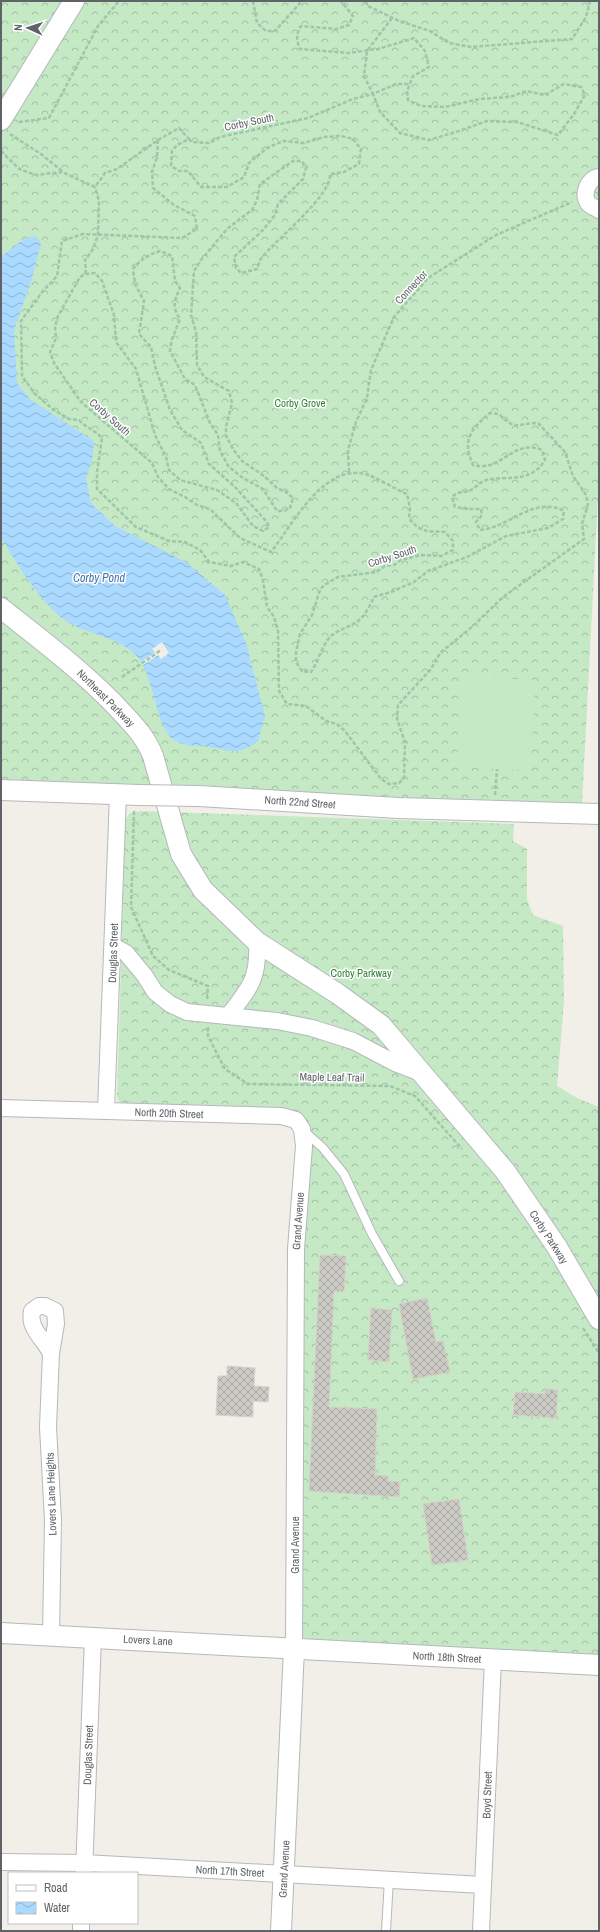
<svg xmlns="http://www.w3.org/2000/svg" width="600" height="1932" font-family="'Archivo Narrow',sans-serif">
<style>
.forest{fill:url(#forest-crowns)}
.pitch{fill:#c5e8c5}
.water{fill:url(#water-waves)}
.pier{fill:#f1efe8}
.building{fill:url(#building-cross-hatch);stroke:#d6d1c6}
.lines{fill:none;stroke-linecap:round;stroke-linejoin:round}
.service-casing{stroke:#b5b8bc;stroke-width:10}
.minor-casing{stroke:#b5b8bc;stroke-width:18}
.tertiary-casing{stroke:#b5b8bc;stroke-width:22}
.path{stroke:#9cc7a9;stroke-width:2.5;stroke-dasharray:4 2;stroke-linecap:butt}
.service{stroke:#fff;stroke-width:8}
.minor{stroke:#fff;stroke-width:16}
.tertiary{stroke:#fff;stroke-width:20}
.tertiary-bridge-casing{stroke:#b5b8bc;stroke-width:22;stroke-linecap:butt}
.tertiary-bridge{stroke:#fff;stroke-width:20}
.labels{text-anchor:middle;dominant-baseline:central;stroke-width:3;stroke-linejoin:round;paint-order:stroke}
.street-label{font-size:11px;fill:#5f6368;stroke:#fff}
.park-label{font-size:11px;fill:#348238;stroke:#fff}
.water-label{font-size:12px;font-style:italic;fill:#4174aa;stroke:#fff}
</style>
<defs>
<pattern id="forest-crowns" width="20" height="18" patternUnits="userSpaceOnUse"><rect width="20" height="18" fill="#c5e8c5"/><path d="M2 6a3 3 0 1 1 6 0M12 15a3 3 0 1 1 6 0" fill="none" stroke="#a3c0a4"/></pattern>
<pattern id="water-waves" width="16" height="10" patternUnits="userSpaceOnUse"><rect width="16" height="10" fill="#aadaff"/><path d="M0 5q4-4 8 0t8 0" fill="none" stroke="#8eb4d2"/></pattern>
<pattern id="building-cross-hatch" width="8" height="8" patternUnits="userSpaceOnUse"><rect width="8" height="8" fill="#cccac5"/><path d="M0 0l8 8M0 8l8-8" fill="none" stroke="#a9a8a4"/></pattern>
</defs>
<rect width="100%" height="100%" fill="#f1efe8"/>
<g class="forest">
<polygon points="1,1 599,1 599,478 582,804 1,783"/>
<path d="M 141,811 L 514,824 L 513,841 L 527,849 L 527,899 L 533,915 L 563,926 L 564,1001 L 557,1086 L 577,1098 L 599,1107 L 599,1657 L 305,1640 L 302,1636 L 303,1239 L 311,1137 C 307,1119 303,1113 284,1109 L 124,1105 L 119,1102 L 117,1096 L 125,829 L 126,819 L 130,813 Z"/>
</g>
<polygon class="pitch" points="461,676 535,680 531,771 457,767"/>
<path class="water" d="M 36,236 L 41,244 L 31,282 L 14,330 L 17,383 L 31,400 L 94,441 L 92,461 L 86,478 L 91,503 L 115,526 L 186,562 L 225,595 L 246,643 L 265,716 L 258,741 C 237,756 233,751 210,747 C 199,745 185,747 174,740 C 155,728 155,675 136,655 C 120,639 94,635 73,625 C 46,612 16,563 1,537 L 1,257 L 24,239 Z"/>
<polygon class="pier" points="162,642 169,653 161,659 158,655 143,665 141,662 155,652 152,649"/>
<g class="building">
<polygon points="320,1255 346,1256 344,1292 334,1291 329,1407 377,1409 375,1475 388,1476 388,1481 400,1482 399,1497 309,1491"/>
<polygon points="427,1298 436,1342 443,1341 450,1372 413,1379 399,1304"/>
<polygon points="371,1308 392,1310 389,1362 368,1360"/>
<polygon points="227,1366 255,1368 254,1386 269,1387 268,1402 253,1401 253,1417 216,1415 218,1376 227,1376"/>
<polygon points="545,1389 558,1390 556,1418 513,1415 515,1392 545,1394"/>
<polygon points="459,1499 468,1560 432,1565 423,1504"/>
</g>
<g class="lines">
<defs>
<g id="service">
<polyline points="304,1131 323,1148 344,1174 372,1234 399,1281"/>
<polyline points="386,1931 389,1879"/>
</g>
<g id="minor">
<path d="M 599,177 C 588,178 582,194 588,203 C 590,206 596,208 599,210"/>
<polyline points="113,946 126,953 145,976 155,992 170,1004 187,1012 277,1021 312,1028 353,1041 395,1063 421,1073"/>
<path d="M 228,1016 C 250,988 259,978 257,942"/>
<polyline points="1,1108 281,1116 296,1120 302,1129 304,1146 296,1249 294,1649"/>
<polyline points="106,1111 118,795"/>
<path d="M 39,1306 L 45,1306 L 55,1311 L 56,1324 L 51,1353 C 43,1338 28,1328 32,1311 Z"/>
<polyline points="51,1353 48,1427 53,1520 51,1635"/>
<polyline points="1,1862 84,1863 483,1885"/>
<polyline points="84,1873 93,1637"/>
<polyline points="81,1931 81,1923"/>
<polyline points="481,1931 493,1659"/>
</g>
<g id="tertiary">
<polyline points="1,120 74,1"/>
<path d="M 1,608 C 40,639 80,669 115,705 C 130,721 145,735 153,756 L 181,854 L 203,890 L 257,942 L 338,994 L 381,1025 L 505,1171 L 557,1247 L 599,1319"/>
<polyline points="1,790 139,795"/>
<polyline points="199,796 398,808 599,814"/>
<polyline points="1,1633 599,1665"/>
<polyline points="281,1931 294,1649"/>
</g>
</defs>
<use href="#service" class="service-casing"/>
<use href="#minor" class="minor-casing"/>
<use href="#tertiary" class="tertiary-casing"/>
<g class="path">
<polyline points="253,1 257,23 266,31 275,31 302,1"/>
<polyline points="365,1 368,6 399,21 430,31 449,43 471,47 572,39 586,17 590,1"/>
<polyline points="392,18 367,51 364,76 373,94 396,84 410,84"/>
<polyline points="19,122 49,118 98,26 119,1"/>
<polyline points="10,134 41,154 62,171"/>
<polyline points="158,140 179,128 189,139"/>
<path d="M 1,151 L 19,169 L 36,175 L 62,172 L 95,187 L 105,173 L 117,169 L 158,140 L 157,157 L 152,172 L 153,188 L 174,205 L 195,216 L 197,229 L 182,238 L 83,234 L 62,241 L 57,276 L 43,291 L 21,321 L 22,376 L 35,394 L 54,410 L 69,419 L 79,420 C 86,428 95,430 102,438 L 97,472 L 97,489 L 136,527 L 169,541 L 185,542 L 200,550 L 209,562 L 231,566 L 243,562 L 259,569 L 263,580 L 267,607 L 274,617 L 278,631 L 279,691 L 287,704 L 306,706 L 326,721 L 337,724 L 345,731 L 381,779 L 389,784 L 399,783 L 404,778 L 405,742 L 397,719 L 398,705 L 431,669 L 440,653 L 472,627 L 503,597 L 584,539 L 582,524 L 588,504 L 586,495 L 573,476 L 565,452 L 538,423 C 516,423 517,432 499,414 L 490,413 C 470,430 462,440 473,465 C 502,473 512,438 542,450 L 545,460 C 530,484 509,475 486,480 C 480,482 476,487 471,490 C 463,494 458,490 452,497 L 455,507 L 468,509 L 481,509 L 482,515 L 476,522 L 480,530 C 509,528 534,495 564,511 L 563,519 L 548,528 L 506,536 L 467,557 L 428,571 L 414,582 L 391,592 L 374,597 C 370,605 366,615 358,621 C 350,627 339,629 331,636 C 323,643 318,662 311,672 L 302,671 L 296,662 L 296,652 L 300,634 L 312,615 L 320,590 L 324,585 L 338,577 L 376,572 L 385,566 L 394,565 L 401,560 L 421,555 L 441,556 L 453,550 L 453,541 L 445,532 C 428,531 420,533 409,518 L 410,508 L 407,494 C 397,490 374,476 365,474 C 323,464 293,524 271,552 L 240,538 L 210,509 L 197,505 L 185,497 L 169,489 L 158,477 L 152,463 L 81,402 L 54,363 L 50,352 L 56,338 L 55,327 L 58,316 L 80,277 L 86,274 L 95,273 L 102,281 L 114,315 L 116,342 L 136,369 L 155,435 L 166,457 L 169,470 L 180,480 L 217,490 L 236,503 L 253,526 L 263,531 L 269,527 L 267,522 L 235,487 L 209,464 L 201,443 L 182,430 L 170,410 L 155,366 L 151,347 L 139,334 L 144,301 L 135,284 L 133,269 C 141,259 148,255 160,251 L 172,256 L 175,281 L 180,288 C 174,301 172,307 180,319 L 172,339 L 170,351 L 185,379 L 195,385 L 210,423 L 218,435 L 220,451 L 229,467 L 243,478 L 263,489 L 277,511 L 284,511 L 290,508 L 293,498 L 286,492 L 277,488 L 264,476 L 242,461 L 233,449 L 226,436 L 226,427 L 232,403 L 229,391 L 204,377 L 197,365 L 196,332 L 191,315 L 194,271 L 201,260 L 228,228 L 252,210 L 257,200 L 260,184 L 293,161 L 302,161 L 306,168 L 303,179 L 278,204 L 275,215 L 263,230 L 234,257 L 236,268 L 241,273 L 257,269 C 259,264 260,258 264,255 C 278,238 332,195 330,174 L 344,172 L 359,164 L 361,149 L 353,139 L 341,136 L 324,137 L 304,143 L 283,141 L 267,148 L 249,163 L 244,177 L 227,187 L 201,187 L 188,171 L 179,171 L 171,166 L 172,151 L 177,145 L 189,139 L 192,142 L 209,143 L 220,137 L 308,118 L 353,99 L 373,94 L 380,112 L 400,133 L 429,140 L 456,132 L 487,121 L 517,122 L 558,135 L 574,114 L 585,95 L 581,87 L 564,84 L 545,95 L 526,91 L 510,97 L 479,99 L 445,107 L 421,106 L 408,100 L 407,91 L 413,76 L 429,67 L 425,51 L 414,38 L 378,49 L 348,53 L 300,49 C 296,40 296,34 301,26 L 336,29 L 349,25 L 353,16 L 341,1"/>
<polyline points="86,274 85,260 93,249 98,235 99,201 95,187"/>
<polyline points="349,472 348,450 356,422 367,398 371,370 394,317 428,278 496,235 572,202"/>
<polyline points="122,677 161,650"/>
<polyline points="495,795 497,769"/>
<polyline points="134,811 131,907 153,956 169,970 208,986 207,1000"/>
<polyline points="208,1027 208,1036 225,1069 248,1084 390,1086 415,1096 462,1149"/>
<polyline points="583,1328 599,1353"/>
</g>
<use href="#service" class="service"/>
<use href="#minor" class="minor"/>
<use href="#tertiary" class="tertiary"/>
<defs>
<polyline id="tertiary-bridge" points="139,795 199,796"/>
</defs>
<use href="#tertiary-bridge" class="tertiary-bridge-casing"/>
<use href="#tertiary-bridge" class="tertiary-bridge"/>
</g>
<g class="labels">
<g class="street-label">
<text transform="translate(249 122) rotate(-12)">Corby South</text>
<text transform="translate(411 287) rotate(-47)">Connector</text>
<text transform="translate(110 417) rotate(41)">Corby South</text>
<text transform="translate(392 556) rotate(-18)">Corby South</text>
<text transform="translate(106 698) rotate(45)">Northeast Parkway</text>
<text transform="translate(300 802) rotate(4)">North 22nd Street</text>
<text transform="translate(113 953) rotate(-88)">Douglas Street</text>
<text transform="translate(332 1077) rotate(1)">Maple Leaf Trail</text>
<text transform="translate(169 1113) rotate(2)">North 20th Street</text>
<text transform="translate(298 1221) rotate(-86)">Grand Avenue</text>
<text transform="translate(549 1237) rotate(57)">Corby Parkway</text>
<text transform="translate(51 1494) rotate(-92)">Lovers Lane Heights</text>
<text transform="translate(295 1545) rotate(-90)">Grand Avenue</text>
<text transform="translate(148 1640) rotate(3)">Lovers Lane</text>
<text transform="translate(447 1657) rotate(3)">North 18th Street</text>
<text transform="translate(88 1755) rotate(-88)">Douglas Street</text>
<text transform="translate(487 1795) rotate(-88)">Boyd Street</text>
<text transform="translate(284 1869) rotate(-87)">Grand Avenue</text>
<text transform="translate(230 1871) rotate(3)">North 17th Street</text>
</g>
<g class="park-label">
<text x="300" y="403">Corby Grove</text>
<text x="361" y="973">Corby Parkway</text>
</g>
<g class="water-label">
<text x="99" y="578">Corby Pond</text>
</g>
</g>
<rect width="600" height="1932" fill="none" stroke="#5f6368" stroke-width="4"/>
<rect x="8" y="1872" width="130" height="52" fill="#ffffff" stroke="#bfc1c3"/>
<rect x="16" y="1885" width="20" height="6" fill="#ffffff" stroke="#bfc1c3"/>
<text x="44" y="1892" font-size="12" fill="#5f6368">Road</text>
<rect x="16" y="1902" width="20" height="12" fill="url(#water-waves)" stroke="#bfc1c3"/>
<text x="44" y="1912" font-size="12" fill="#5f6368">Water</text>
<g transform="translate(28 28) rotate(273)" stroke="#ffffff" stroke-width="3" paint-order="stroke">
<path d="M0-3L7 15L0 10L-7 15Z" fill="#5f6368"/>
<text y="-6" font-size="11" font-weight="bold" text-anchor="middle" fill="#5f6368">N</text>
</g>
</svg>
